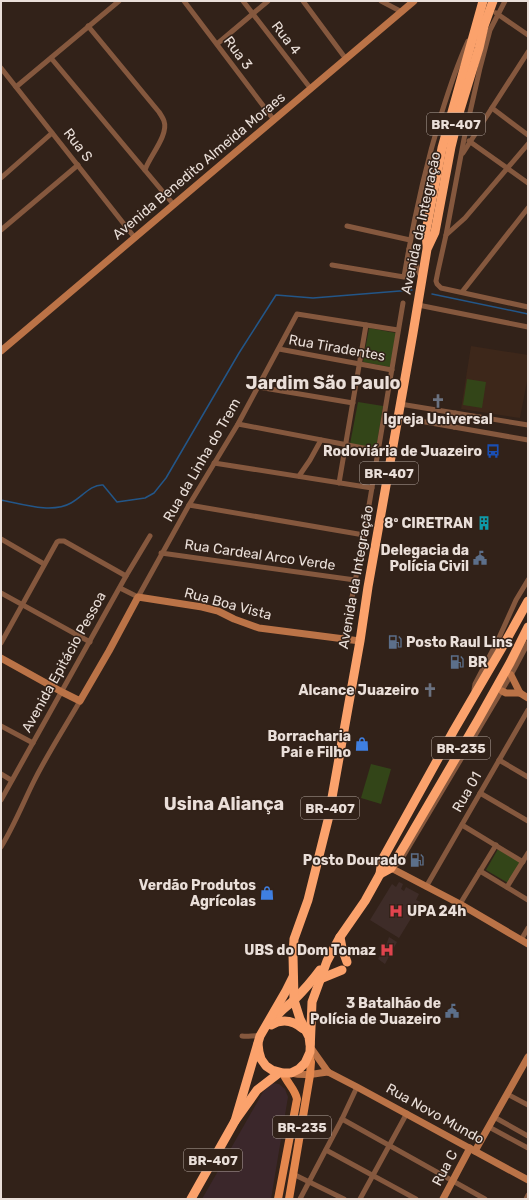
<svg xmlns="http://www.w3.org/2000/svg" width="529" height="1200" font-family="Rubik,sans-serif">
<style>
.commercial{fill:#3b272b}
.built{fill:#3d271a}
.medical{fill:#3e2c28}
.green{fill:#334518}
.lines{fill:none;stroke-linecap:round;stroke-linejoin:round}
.stream{stroke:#235688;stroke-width:1.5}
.street{stroke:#85583e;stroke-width:5}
.secondary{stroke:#bb7347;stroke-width:7}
.primary{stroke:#e4884e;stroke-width:8}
.highway{stroke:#fba26c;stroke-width:9}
.labels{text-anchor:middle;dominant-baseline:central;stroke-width:3;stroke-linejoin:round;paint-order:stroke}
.shield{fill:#322219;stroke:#b3a69f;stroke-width:1}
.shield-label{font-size:13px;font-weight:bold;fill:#eadfd9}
.street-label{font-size:14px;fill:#eadfd9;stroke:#322219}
.poi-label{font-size:14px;font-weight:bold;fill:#eadfd9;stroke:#322219;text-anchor:end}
.district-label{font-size:18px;font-weight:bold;fill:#eadfd9;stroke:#322219}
</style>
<rect width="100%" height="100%" fill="#322219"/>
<polygon class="commercial" points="272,1083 279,1084 285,1089 288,1097 271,1199 202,1199 263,1092"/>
<polygon class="built" points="471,346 528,355 528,376 520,418 461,409"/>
<g class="medical">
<polygon points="399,882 403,884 401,889 404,891 406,887 419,894 416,900 421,902 399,938 370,920 392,884 396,887"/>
<polygon points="389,937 397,942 385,964 378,959 382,951 380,950 383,944 386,945"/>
</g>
<g class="green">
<polygon points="369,328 396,333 390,367 363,362"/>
<polygon points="467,379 486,382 482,408 463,405"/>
<polygon points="358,402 383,406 376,449 350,444"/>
<polygon points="371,764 391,769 381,804 361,798"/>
<polygon points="498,849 520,862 508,883 486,870"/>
</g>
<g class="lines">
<g class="stream">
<polyline points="432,294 528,314"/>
<path d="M 1,500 C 22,504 52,514 71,503 C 81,498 91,484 103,485 L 117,502 L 145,498 L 154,493 L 166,478 L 239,353 L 276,295 L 313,298 L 412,290"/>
</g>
<g class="street">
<polyline points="184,1 274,120"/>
<polyline points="243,1 311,89"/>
<polyline points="303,1 346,59"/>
<polyline points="381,1 402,12"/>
<polyline points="505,1 490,30 480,68 464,139 446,235 438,271 436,281 437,284 441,288 528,307"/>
<polyline points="496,13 528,35"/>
<path d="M 88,26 L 159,112 C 161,115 163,118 164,121 C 169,135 149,157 145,170"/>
<polyline points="217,44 268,1"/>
<polyline points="51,58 174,205"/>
<polyline points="1,68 135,238"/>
<polyline points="16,87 119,1"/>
<polyline points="492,108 528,135"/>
<polyline points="469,141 528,183"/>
<polyline points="463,153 528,52"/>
<polyline points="1,178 52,133"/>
<polyline points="347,226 410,240"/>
<polyline points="1,230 78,165"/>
<polyline points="446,235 465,218 528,144"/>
<polyline points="409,249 421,277"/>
<path d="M 332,265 L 404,277 C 413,222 425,168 441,115 C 449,89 457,65 468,41"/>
<polyline points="462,292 528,208"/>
<polyline points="418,305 528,327"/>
<polyline points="279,349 392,370"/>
<polyline points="258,387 353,403"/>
<polyline points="400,404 528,425"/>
<polyline points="397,417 528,440"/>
<polyline points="238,424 379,451"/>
<path d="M 454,427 C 448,423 449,416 455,413"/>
<polyline points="214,463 372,488"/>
<polyline points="299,476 310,460 321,440"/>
<polyline points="339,483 366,325"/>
<polyline points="189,505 364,535"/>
<polyline points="1,539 44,564"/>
<polyline points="161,553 355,580"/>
<polyline points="120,588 138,597 189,505 238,424 297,314 398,330"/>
<polyline points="1,593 90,642"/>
<polyline points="344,639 364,535 403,303"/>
<polyline points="1,643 57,542 59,541 64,541 126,576"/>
<polyline points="474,690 475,684 498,640 516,600 528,580"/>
<polyline points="1,726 33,743"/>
<polyline points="499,760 528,777"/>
<polyline points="1,774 11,780"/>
<polyline points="480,793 528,821"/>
<polyline points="1,800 126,576 150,536"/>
<polyline points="462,825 523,862"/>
<path d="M 1,847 C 14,826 23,803 34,781 C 48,753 65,727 80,701"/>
<polyline points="397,864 401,860 511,675 528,643"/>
<polyline points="480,871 528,900"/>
<polyline points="426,887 528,710"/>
<polyline points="507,887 528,853"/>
<polyline points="460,904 496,845"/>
<polyline points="521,940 528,928"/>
<path d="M 242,1036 C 249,1037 254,1035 260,1036"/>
<polyline points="507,1094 528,1105"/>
<polyline points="494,1117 528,1136"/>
<polyline points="342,1119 485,1199"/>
<polyline points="489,1127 528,1148"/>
<polyline points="326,1150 416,1199"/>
<polyline points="293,1174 344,1199"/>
<polyline points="300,1199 342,1119 357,1087"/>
<polyline points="360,1199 407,1113"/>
<polyline points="526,1199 528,1195"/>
</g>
<g class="secondary">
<polyline points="1,351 414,1"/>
<polyline points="1,658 62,692 80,701 109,651 138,597 202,607 218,611 234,619 259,628 360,641"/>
<polyline points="511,675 520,693 528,698"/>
<polyline points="502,691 506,693 520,693"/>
<polyline points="391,868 460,904 528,944"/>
<polyline points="311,1048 328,1072 357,1087 528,1180"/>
<path d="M 291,1073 C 304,1076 315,1074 328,1072"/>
<polyline points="475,1151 528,1057"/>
<polyline points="443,1199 470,1148"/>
</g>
<g class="primary">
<path d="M 278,1199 L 297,1099 C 295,1089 287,1083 283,1073"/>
<polyline points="289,1199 310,1075 311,1062 309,1055"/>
</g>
<g class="highway">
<polyline points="427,246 426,231 442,148 483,1"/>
<polyline points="380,874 391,868 406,843 478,720 510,663 528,627"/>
<polyline points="340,937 342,948 347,962"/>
<polyline points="320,979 342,970"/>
<path d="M 276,1018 C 279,1011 288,1006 294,1000 C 303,991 312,981 320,970"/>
<path d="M 271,1025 C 283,1018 294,1021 303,1029"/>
<polyline points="258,1044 259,1052 261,1059 266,1066 272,1070 283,1073 291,1073 299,1069 305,1063 310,1052 312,1002 327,961 340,937 365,901 380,874 382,860 454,730 503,646 528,601"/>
<polyline points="310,1044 309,1037 300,1019 294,1000 293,955 294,939 308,900 328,820 360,641 368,587 413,333 427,249 435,232 451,147 460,110 479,48 484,26 493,1"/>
<polyline points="235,1121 260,1036 286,991 293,977"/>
<polyline points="191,1199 235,1121 257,1090 279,1073"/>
</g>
</g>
<defs>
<symbol id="church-bare" viewBox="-9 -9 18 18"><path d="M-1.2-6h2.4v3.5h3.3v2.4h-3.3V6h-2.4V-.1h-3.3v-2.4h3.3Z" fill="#6b7280" stroke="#322219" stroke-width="2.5" paint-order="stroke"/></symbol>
<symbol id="bus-bare" viewBox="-9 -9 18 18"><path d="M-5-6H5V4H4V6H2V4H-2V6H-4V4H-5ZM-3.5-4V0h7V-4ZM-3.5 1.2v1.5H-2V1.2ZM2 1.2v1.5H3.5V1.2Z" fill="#1a4fb4" stroke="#322219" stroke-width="2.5" paint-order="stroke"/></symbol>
<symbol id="building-bare" viewBox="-9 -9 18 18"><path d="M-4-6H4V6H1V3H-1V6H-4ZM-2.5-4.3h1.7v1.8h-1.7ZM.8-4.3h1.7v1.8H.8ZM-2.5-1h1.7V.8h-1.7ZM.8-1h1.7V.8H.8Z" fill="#0f9aa8" stroke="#322219" stroke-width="2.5" paint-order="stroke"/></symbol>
<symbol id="civic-bare" viewBox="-9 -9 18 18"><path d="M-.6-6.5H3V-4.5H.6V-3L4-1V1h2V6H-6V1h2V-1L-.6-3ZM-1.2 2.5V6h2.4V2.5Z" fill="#5c6f8a" stroke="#322219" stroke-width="2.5" paint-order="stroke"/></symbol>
<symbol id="fuel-bare" viewBox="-9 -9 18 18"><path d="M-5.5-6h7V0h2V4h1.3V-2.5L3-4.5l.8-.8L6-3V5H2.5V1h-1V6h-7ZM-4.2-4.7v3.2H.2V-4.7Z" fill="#5c6f8a" stroke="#322219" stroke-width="2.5" paint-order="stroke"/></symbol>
<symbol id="shop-bare" viewBox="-9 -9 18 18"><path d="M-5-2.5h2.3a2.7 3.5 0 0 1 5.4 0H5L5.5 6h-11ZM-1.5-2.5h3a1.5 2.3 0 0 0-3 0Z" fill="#3f7fe0" stroke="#322219" stroke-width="2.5" paint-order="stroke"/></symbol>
<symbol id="hospital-bare" viewBox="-9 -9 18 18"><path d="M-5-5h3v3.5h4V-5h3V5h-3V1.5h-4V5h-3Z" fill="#e0444e" stroke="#322219" stroke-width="2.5" paint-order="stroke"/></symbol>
</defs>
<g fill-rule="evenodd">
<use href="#church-bare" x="428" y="391" width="20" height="20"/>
<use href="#bus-bare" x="483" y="441" width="20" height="20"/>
<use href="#building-bare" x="474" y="513" width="20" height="20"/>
<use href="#civic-bare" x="470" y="548" width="20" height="20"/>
<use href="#fuel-bare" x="385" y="632" width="20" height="20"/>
<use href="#fuel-bare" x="447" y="652" width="20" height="20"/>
<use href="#church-bare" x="420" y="680" width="20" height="20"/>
<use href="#shop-bare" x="352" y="734" width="20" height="20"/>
<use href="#fuel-bare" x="407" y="850" width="20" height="20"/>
<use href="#shop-bare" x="257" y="883" width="20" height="20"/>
<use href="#hospital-bare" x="386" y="901" width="20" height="20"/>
<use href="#hospital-bare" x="377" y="940" width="20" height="20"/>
<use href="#civic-bare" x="442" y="1001" width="20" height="20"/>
</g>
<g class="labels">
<g class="shield">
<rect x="427" y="113" width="58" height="22" rx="3"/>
<rect x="360" y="462" width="58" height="22" rx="3"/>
<rect x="432" y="737" width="58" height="22" rx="3"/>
<rect x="301" y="797" width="58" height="22" rx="3"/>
<rect x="273" y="1116" width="58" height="22" rx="3"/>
<rect x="184" y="1149" width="58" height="22" rx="3"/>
</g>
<g class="shield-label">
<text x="456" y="124">BR-407</text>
<text x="389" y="473">BR-407</text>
<text x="461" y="748">BR-235</text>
<text x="330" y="808">BR-407</text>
<text x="302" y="1127">BR-235</text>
<text x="213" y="1160">BR-407</text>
</g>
<g class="street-label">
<text transform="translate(286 38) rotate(52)">Rua 4</text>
<text transform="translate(238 53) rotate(53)">Rua 3</text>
<text transform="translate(78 145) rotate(52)">Rua S</text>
<text transform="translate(199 166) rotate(-40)">Avenida Benedito Almeida Moraes</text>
<text transform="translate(421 223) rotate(-78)">Avenida da Integração</text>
<text transform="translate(337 348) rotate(10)">Rua Tiradentes</text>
<text transform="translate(202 460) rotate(-60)">Rua da Linha do Trem</text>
<text transform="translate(260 555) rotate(8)">Rua Cardeal Arco Verde</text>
<text transform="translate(356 577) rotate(-80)">Avenida da Integração</text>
<text transform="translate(228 604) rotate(15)">Rua Boa Vista</text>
<text transform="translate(64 662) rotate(-61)">Avenida Epitácio Pessoa</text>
<text transform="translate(467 792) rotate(-60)">Rua 01</text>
<text transform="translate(435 1114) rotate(29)">Rua Novo Mundo</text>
<text transform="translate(445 1168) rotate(-62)">Rua C</text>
</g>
<g class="poi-label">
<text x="438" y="419" text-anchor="middle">Igreja Universal</text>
<text x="482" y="451">Rodoviária de Juazeiro</text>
<text x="473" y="523">8º CIRETRAN</text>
<text x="469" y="550">Delegacia da<tspan x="469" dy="16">Polícia Civil</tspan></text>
<text x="406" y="642" text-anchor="start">Posto Raul Lins</text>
<text x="468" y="662" text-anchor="start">BR</text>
<text x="419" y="690">Alcance Juazeiro</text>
<text x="351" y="736">Borracharia<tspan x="351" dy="16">Pai e Filho</tspan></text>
<text x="406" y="860">Posto Dourado</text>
<text x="256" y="885">Verdão Produtos<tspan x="256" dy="16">Agrícolas</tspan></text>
<text x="407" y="911" text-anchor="start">UPA 24h</text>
<text x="376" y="950">UBS do Dom Tomaz</text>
<text x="441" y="1003">3 Batalhão de<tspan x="441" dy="16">Polícia de Juazeiro</tspan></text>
</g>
<g class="district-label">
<text x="323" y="383">Jardim São Paulo</text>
<text x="224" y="804">Usina Aliança</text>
</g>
</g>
<rect width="529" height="1200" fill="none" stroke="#eadfd9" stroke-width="4"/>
</svg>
